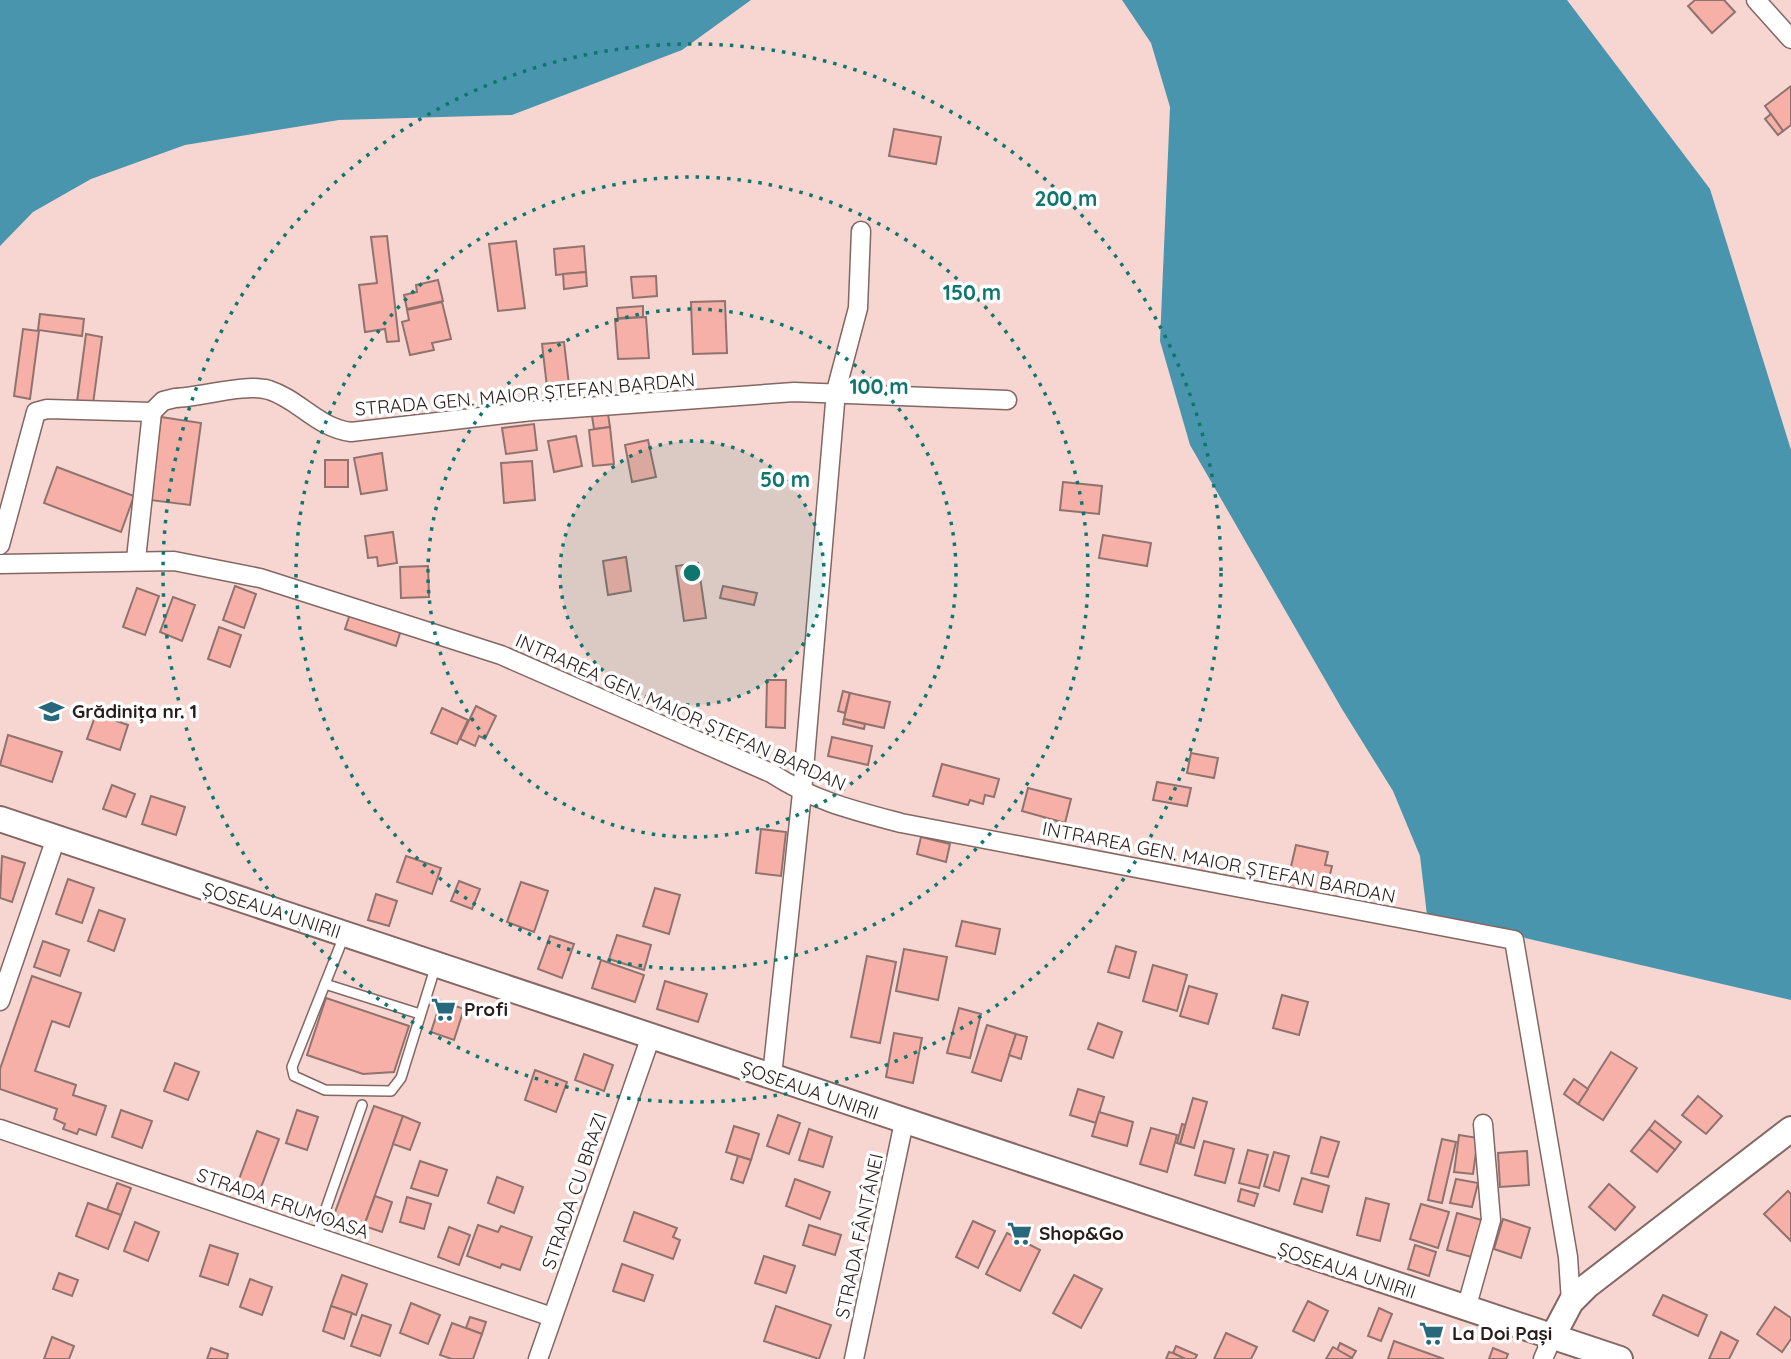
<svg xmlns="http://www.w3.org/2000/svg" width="1791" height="1359" font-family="Quicksand,sans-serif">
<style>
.water{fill:#4a95ae}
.building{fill:#f6b0a7;stroke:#90736f;stroke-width:2}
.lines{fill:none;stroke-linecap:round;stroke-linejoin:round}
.lane-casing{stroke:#836763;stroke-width:12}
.street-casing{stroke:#836763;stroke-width:21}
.secondary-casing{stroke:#836763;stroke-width:28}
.lane{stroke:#fff;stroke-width:9}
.street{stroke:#fff;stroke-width:18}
.secondary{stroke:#fff;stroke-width:24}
.ring{fill:none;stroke:#0f766e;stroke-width:3.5;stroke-dasharray:3.5 7}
.labels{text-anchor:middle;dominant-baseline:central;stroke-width:7;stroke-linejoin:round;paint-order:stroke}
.street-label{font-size:19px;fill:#291d1b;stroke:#fff}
.poi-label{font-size:19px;font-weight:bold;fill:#291d1b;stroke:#fff;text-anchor:start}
.centre{fill:#0f766e;stroke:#fff;stroke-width:3.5}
.ring-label{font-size:21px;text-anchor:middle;font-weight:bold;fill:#0f766e;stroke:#fff;stroke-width:7;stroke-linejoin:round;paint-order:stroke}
</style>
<rect width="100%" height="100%" fill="#f7d6d1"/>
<g class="water">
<polygon points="0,0 751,0 682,50 512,115 339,120 185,145 91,179 33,212 0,246"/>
<polygon points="1122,0 1567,0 1710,189 1791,450 1791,1000 1427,915 1420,856 1393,791 1342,709 1190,445 1160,341 1170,107 1151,43"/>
</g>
<g class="building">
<polygon points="1695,0 1724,0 1735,12 1712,33 1688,6"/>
<polygon points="1791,86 1791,125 1783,131 1765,106"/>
<polygon points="1771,114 1783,131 1778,135 1765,119"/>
<polygon points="894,129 941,137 936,164 889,156"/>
<polygon points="387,236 399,341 387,342 385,329 365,332 359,285 377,283 371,237"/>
<polygon points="516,241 525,308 498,311 489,244"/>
<polygon points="584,246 586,272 556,275 554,249"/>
<polygon points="586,272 587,286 564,289 563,274"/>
<polygon points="656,276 657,296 633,298 631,277"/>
<polygon points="438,280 443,301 407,309 404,295 417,292 416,285"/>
<polygon points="725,301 727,353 693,354 691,302"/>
<polygon points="442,302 451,339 432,343 434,350 410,355 402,322 409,320 407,310"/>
<polygon points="643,306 643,317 618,318 617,308"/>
<polygon points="40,314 84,319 82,336 38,330"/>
<polygon points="646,317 649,358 618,359 615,319"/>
<polygon points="23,329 39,331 30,399 14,396"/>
<polygon points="86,334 102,337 93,404 77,402"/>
<polygon points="564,342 569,385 547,387 542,344"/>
<polygon points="608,414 610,427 594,429 592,416"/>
<polygon points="161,417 201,423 190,505 150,500"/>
<polygon points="534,424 537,450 506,454 502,428"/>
<polygon points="610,427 614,464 593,466 589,430"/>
<polygon points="576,436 582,466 554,472 548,441"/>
<polygon points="648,440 656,477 632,482 625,445"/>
<polygon points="382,453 387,490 361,494 354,458"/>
<rect x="325" y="460" width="23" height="27"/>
<polygon points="532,461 535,500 504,503 501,463"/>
<polygon points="57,467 134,496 121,532 44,503"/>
<polygon points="1063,482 1102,486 1099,514 1060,510"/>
<polygon points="393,532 397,563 378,566 377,557 368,558 365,536"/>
<polygon points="1103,535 1151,543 1147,566 1099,558"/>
<polygon points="626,557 631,591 608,595 603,561"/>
<polygon points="698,563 706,618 684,621 676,566"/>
<polygon points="428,566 429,597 401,598 400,567"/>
<polygon points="235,586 256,594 244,628 223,620"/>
<polygon points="723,586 757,593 754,605 720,598"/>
<polygon points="137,588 159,596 145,635 123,627"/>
<polygon points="173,597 195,605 182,641 160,632"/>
<polygon points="350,614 401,630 396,646 345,629"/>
<polygon points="219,627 241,635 230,667 208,659"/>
<polygon points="767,680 786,680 785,728 766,727"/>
<polygon points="843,691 850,693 845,713 838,711"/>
<polygon points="850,693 890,702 884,728 844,719"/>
<polygon points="476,706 496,716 485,739 479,736 475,746 460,739"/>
<polygon points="442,708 468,720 457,744 431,733"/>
<polygon points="96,714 128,725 120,750 87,739"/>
<polygon points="844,719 865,724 864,729 843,724"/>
<polygon points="8,735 62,752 52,782 0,765"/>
<polygon points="832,737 872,746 868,765 828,756"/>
<polygon points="1191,753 1218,758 1214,778 1187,773"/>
<polygon points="942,764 999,779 994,797 985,795 983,804 970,800 968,805 933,796"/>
<polygon points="1157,782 1191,788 1187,806 1153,800"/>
<polygon points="112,785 135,794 126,817 103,809"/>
<polygon points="1028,788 1071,799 1065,823 1022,811"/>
<polygon points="151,796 185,807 176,835 142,824"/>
<polygon points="1045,818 1065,823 1063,830 1044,825"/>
<polygon points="761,829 786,832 781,876 756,873"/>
<polygon points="921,837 950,844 946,862 917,854"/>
<polygon points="1296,845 1328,852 1325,865 1332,866 1325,896 1286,888"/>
<polygon points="2,856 25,863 12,902 0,898"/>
<polygon points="406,856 441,868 432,894 397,882"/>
<polygon points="68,879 94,888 82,923 56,914"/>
<polygon points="459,881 480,889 472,909 451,901"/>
<polygon points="521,882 548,891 534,932 507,922"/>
<polygon points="655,888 680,895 669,934 643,926"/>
<polygon points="376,894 397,901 389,926 368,920"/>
<polygon points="99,910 125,919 114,951 88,941"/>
<polygon points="962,921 1000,929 995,954 956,946"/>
<polygon points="617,935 651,945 644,970 609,959"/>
<polygon points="550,936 574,944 562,978 538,969"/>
<polygon points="43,941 69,950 60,976 34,967"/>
<polygon points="1116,946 1136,952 1129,978 1108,972"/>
<polygon points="904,949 947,957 938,1000 896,991"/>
<polygon points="867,956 896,962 880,1043 851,1037"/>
<polygon points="601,960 644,975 635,1002 592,988"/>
<polygon points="1153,965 1187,975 1177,1011 1143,1001"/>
<polygon points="32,976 81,993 69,1027 52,1021 35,1071 76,1085 73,1095 106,1106 96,1135 79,1129 77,1134 63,1129 65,1124 54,1119 57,1109 0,1089 0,1069"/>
<polygon points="665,981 707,994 698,1022 657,1009"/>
<polygon points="1189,986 1217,994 1208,1024 1180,1016"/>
<polygon points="1282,995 1308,1002 1299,1035 1273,1028"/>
<polygon points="326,998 409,1026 394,1072 363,1074 307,1055"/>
<polygon points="441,1001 464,1009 454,1040 431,1032"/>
<polygon points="959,1008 981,1014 970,1058 947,1053"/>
<polygon points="1098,1023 1122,1032 1113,1058 1088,1049"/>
<polygon points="987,1025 1016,1034 1001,1081 972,1072"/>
<polygon points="894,1033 922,1038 913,1083 886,1077"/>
<polygon points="1016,1034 1027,1037 1021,1059 1009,1055"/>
<polygon points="1611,1052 1637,1068 1603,1120 1578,1104"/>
<polygon points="584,1054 613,1065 604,1091 575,1080"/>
<polygon points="175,1063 199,1072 188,1100 164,1091"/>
<polygon points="535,1070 567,1082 556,1112 525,1100"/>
<polygon points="1574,1079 1588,1089 1578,1104 1564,1094"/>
<polygon points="1078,1089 1104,1097 1096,1123 1070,1115"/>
<polygon points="1698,1096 1722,1116 1706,1134 1682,1115"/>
<polygon points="1193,1098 1207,1102 1194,1148 1180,1144"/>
<polygon points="374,1106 403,1116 364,1226 334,1215"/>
<polygon points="121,1110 152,1121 142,1148 112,1137"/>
<polygon points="297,1110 318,1117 307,1150 286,1143"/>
<polygon points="1099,1112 1133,1122 1127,1146 1092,1136"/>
<polygon points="778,1115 800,1123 789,1154 767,1146"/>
<polygon points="403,1116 420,1123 410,1150 393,1144"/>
<polygon points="1655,1121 1681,1142 1675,1150 1649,1129"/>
<polygon points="1182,1124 1185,1125 1180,1144 1177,1143"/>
<polygon points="734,1126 759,1134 751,1160 726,1152"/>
<polygon points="1151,1128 1177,1135 1167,1172 1140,1164"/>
<polygon points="809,1129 832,1137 823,1167 799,1160"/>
<polygon points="1649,1129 1675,1150 1657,1172 1631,1151"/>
<polygon points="257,1131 279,1139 260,1190 238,1182"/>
<polygon points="1459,1135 1478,1138 1473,1174 1454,1172"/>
<polygon points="1321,1137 1339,1142 1328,1177 1311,1173"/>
<polygon points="1442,1139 1456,1142 1442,1203 1428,1200"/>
<polygon points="1204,1141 1234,1149 1225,1183 1195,1175"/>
<polygon points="1248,1150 1268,1155 1259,1188 1239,1183"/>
<polygon points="1527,1151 1529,1185 1500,1187 1498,1153"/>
<polygon points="1274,1152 1289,1156 1279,1191 1264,1186"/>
<polygon points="738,1156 751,1160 743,1183 731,1179"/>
<polygon points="420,1161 447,1170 438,1196 411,1188"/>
<polygon points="497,1177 523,1187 514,1213 488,1203"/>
<polygon points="1302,1178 1329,1186 1322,1212 1294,1204"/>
<polygon points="795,1179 830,1192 820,1219 786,1206"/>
<polygon points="1456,1179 1478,1183 1472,1207 1450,1203"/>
<polygon points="117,1183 131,1188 121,1215 107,1210"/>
<polygon points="1609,1184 1635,1207 1615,1230 1589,1207"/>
<polygon points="1241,1189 1258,1194 1254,1206 1238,1201"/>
<polygon points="1788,1191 1791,1194 1791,1241 1764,1214"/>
<polygon points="375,1196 392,1202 382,1232 364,1226"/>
<polygon points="407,1197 431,1204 424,1229 400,1222"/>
<polygon points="1366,1198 1389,1204 1380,1241 1357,1235"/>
<polygon points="88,1203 121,1215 108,1249 76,1236"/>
<polygon points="1421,1204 1449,1212 1438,1248 1410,1239"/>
<polygon points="634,1212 677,1228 673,1237 680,1240 673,1259 624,1241"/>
<polygon points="1457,1213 1485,1221 1475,1258 1447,1250"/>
<polygon points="1503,1219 1530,1228 1521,1258 1494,1249"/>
<polygon points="973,1221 995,1231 978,1268 956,1257"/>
<polygon points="135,1222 159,1232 148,1261 124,1251"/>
<polygon points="478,1225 498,1232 501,1226 532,1237 520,1270 502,1264 500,1268 467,1256"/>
<polygon points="809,1225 841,1235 835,1255 803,1245"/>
<polygon points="449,1227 470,1235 459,1265 438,1257"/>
<polygon points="1007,1233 1040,1250 1020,1291 986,1274"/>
<polygon points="210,1245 238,1254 228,1285 200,1276"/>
<polygon points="1415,1245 1436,1252 1429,1276 1408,1269"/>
<polygon points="764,1256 795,1266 786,1293 755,1283"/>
<polygon points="622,1264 653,1275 644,1301 613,1291"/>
<polygon points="59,1273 78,1280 72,1296 53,1289"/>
<polygon points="342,1275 367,1284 356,1315 331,1306"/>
<polygon points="1074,1275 1102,1289 1081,1328 1053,1313"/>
<polygon points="250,1279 272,1287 262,1315 240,1307"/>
<polygon points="1663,1295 1707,1315 1698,1336 1653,1315"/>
<polygon points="1308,1301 1328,1311 1314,1341 1293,1331"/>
<polygon points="411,1303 440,1315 428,1344 400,1333"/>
<polygon points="331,1306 352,1313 344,1339 323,1331"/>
<polygon points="776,1306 831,1325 819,1359 764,1341"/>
<polygon points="1775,1307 1791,1318 1791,1339 1782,1352 1757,1334"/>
<polygon points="1379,1308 1392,1314 1381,1341 1368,1336"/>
<polygon points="362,1315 391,1325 380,1356 351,1346"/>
<polygon points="470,1317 486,1322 482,1334 466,1328"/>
<polygon points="452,1323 482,1334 473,1359 452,1359 440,1355"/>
<polygon points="1721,1332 1738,1341 1729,1359 1709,1359"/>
<polygon points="1226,1333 1257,1347 1251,1359 1214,1359"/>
<polygon points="52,1337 74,1346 69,1359 44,1359"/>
<polygon points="1394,1341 1444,1359 1388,1359"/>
<polygon points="1340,1343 1356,1351 1352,1358 1337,1350"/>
<polygon points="1176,1346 1197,1355 1195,1359 1185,1359 1173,1353"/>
<polygon points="1333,1347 1352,1358 1352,1359 1326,1359"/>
<polygon points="211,1348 228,1354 227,1359 207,1359"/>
<polygon points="1493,1348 1508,1354 1506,1359 1489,1359"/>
<polygon points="1169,1352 1173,1353 1185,1359 1166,1359"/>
</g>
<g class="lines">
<defs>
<g id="lane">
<polyline points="344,936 292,1067 294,1076 325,1090 391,1091 401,1078 436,965"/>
<polyline points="325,984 420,1014"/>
<polyline points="316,1237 362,1105"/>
</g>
<g id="street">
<polyline points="1756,0 1791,39"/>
<path d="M 152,412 L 163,401 L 175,398 C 202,397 245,383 269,390 C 300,400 316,427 351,432 L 532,411 L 794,392 L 1007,400"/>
<polyline points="0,545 36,412 47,409 152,412"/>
<polyline points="136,559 152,412"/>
<path d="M 0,564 L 174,561 L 260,578 L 501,655 L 771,773 C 814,801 852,810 901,823 L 1514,940 L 1568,1257 L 1571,1302"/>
<polyline points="0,1001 56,838"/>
<polyline points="772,1076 802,793 836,391 858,308 861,231"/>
<polyline points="0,1129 552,1317"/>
<polyline points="1466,1309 1491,1220 1483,1124"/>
<polyline points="538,1359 651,1036"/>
<polyline points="854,1359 904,1122"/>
<polyline points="1543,1359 1552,1338"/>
</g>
<g id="secondary">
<polyline points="0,819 1620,1359"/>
<polyline points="1552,1338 1571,1302 1587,1286 1791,1129"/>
</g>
</defs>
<use href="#lane" class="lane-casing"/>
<use href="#street" class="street-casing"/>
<use href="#secondary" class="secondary-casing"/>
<use href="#lane" class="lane"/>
<use href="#street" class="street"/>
<use href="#secondary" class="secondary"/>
</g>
<circle cx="692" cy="573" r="132" fill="#0f766e" fill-opacity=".12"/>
<g class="ring">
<circle cx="692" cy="573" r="132"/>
<circle cx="692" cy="573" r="264"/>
<circle cx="692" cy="573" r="396"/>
<circle cx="692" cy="573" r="529"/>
</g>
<defs>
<symbol id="school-bare" viewBox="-9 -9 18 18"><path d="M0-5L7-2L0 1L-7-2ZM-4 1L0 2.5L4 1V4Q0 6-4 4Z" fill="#28687d" stroke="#fff" stroke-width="2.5" paint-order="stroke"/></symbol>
<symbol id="supermarket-bare" viewBox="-9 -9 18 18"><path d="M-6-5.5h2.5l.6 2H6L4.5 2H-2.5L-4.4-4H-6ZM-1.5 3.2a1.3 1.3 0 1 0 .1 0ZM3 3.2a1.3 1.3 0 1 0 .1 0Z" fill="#28687d" stroke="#fff" stroke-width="2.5" paint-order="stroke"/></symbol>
</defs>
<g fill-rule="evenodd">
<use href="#school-bare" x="34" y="694" width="35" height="35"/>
<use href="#supermarket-bare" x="426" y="992" width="35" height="35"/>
<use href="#supermarket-bare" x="1002" y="1216" width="35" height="35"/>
<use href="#supermarket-bare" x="1414" y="1316" width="35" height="35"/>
</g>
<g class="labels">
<g class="street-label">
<text transform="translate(525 394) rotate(-5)">STRADA GEN. MAIOR ȘTEFAN BARDAN</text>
<text transform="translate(681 712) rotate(24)">INTRAREA GEN. MAIOR ȘTEFAN BARDAN</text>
<text transform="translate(1219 862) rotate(11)">INTRAREA GEN. MAIOR ȘTEFAN BARDAN</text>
<text transform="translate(272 910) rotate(18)">ȘOSEAUA UNIRII</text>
<text transform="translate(810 1090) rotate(19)">ȘOSEAUA UNIRII</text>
<text transform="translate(574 1191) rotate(-71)">STRADA CU BRAZI</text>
<text transform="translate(283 1203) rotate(19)">STRADA FRUMOASA</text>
<text transform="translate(859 1236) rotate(-78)">STRADA FÂNTÂNEI</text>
<text transform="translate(1347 1270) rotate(18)">ȘOSEAUA UNIRII</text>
</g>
<g class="poi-label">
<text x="72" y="711">Grădinița nr. 1</text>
<text x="464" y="1009">Profi</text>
<text x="1039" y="1233">Shop&amp;Go</text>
<text x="1452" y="1333">La Doi Pași</text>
</g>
</g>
<circle cx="692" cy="573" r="10" class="centre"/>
<g class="ring-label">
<text x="1066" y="206">200 m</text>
<text x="972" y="300">150 m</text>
<text x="879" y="394">100 m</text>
<text x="785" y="487">50 m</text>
</g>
</svg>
